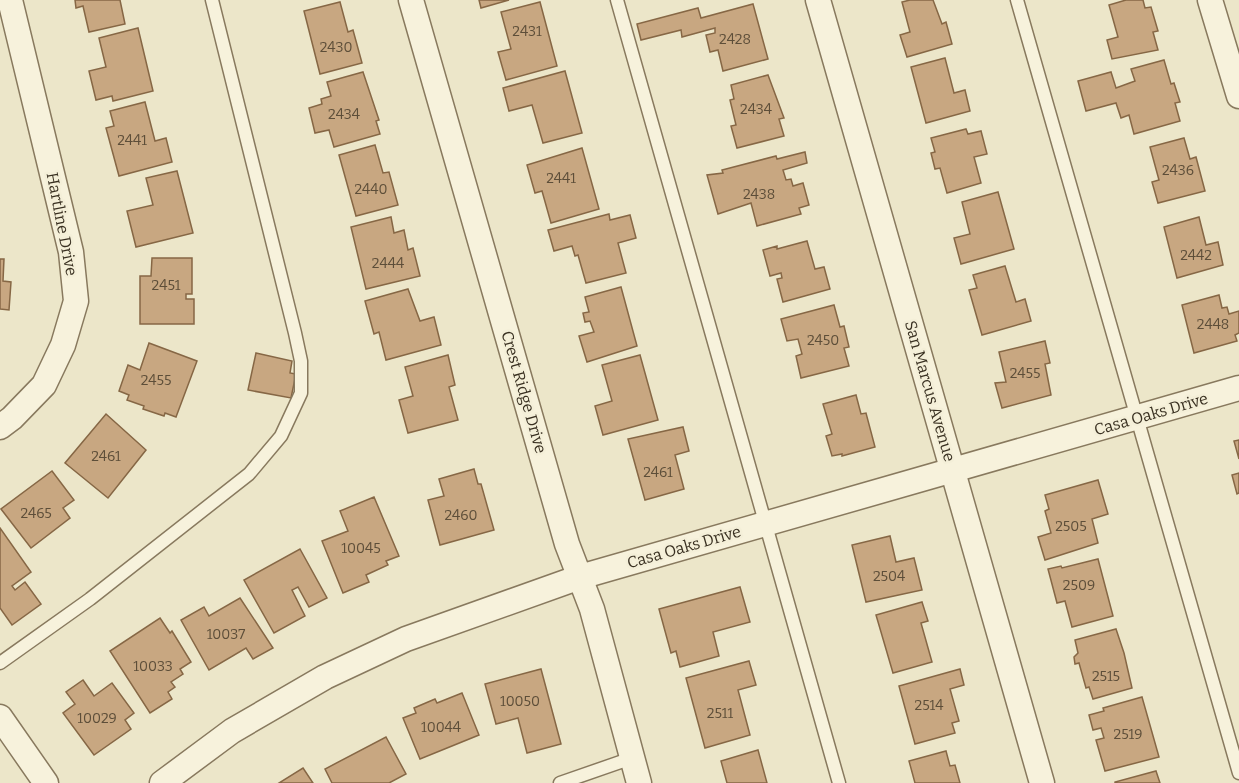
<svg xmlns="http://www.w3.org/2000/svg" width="1239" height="783" font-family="Bitter,serif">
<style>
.building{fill:#c8a781;stroke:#866745;stroke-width:1.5}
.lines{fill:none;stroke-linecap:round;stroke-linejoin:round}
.lane-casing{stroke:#88795e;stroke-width:15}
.street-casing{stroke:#88795e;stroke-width:27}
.lane{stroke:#f7f2dc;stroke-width:12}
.street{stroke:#f7f2dc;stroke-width:24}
.labels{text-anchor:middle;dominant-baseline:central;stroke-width:5;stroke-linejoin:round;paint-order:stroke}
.number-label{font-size:14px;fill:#5d4e39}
.street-label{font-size:16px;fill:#393021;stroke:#f4efd8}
</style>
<rect width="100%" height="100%" fill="#ece6c9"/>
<g class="building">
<polygon points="75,0 120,0 125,24 89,32 83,6 76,8"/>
<polygon points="479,0 509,0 481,8"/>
<polygon points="910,0 933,0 942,24 946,22 952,44 907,57 900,35 910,32 902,2"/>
<polygon points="1126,0 1143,0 1145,8 1151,7 1158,31 1153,32 1158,50 1112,59 1107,40 1118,37 1109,5"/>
<polygon points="340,2 348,32 353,30 362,63 320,74 304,11"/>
<polygon points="540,2 557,66 506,80 498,52 511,49 501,12"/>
<polygon points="753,4 768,59 723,71 718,50 710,52 706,35 715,33 715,28 682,37 681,30 641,40 637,24 698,8 701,18"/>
<polygon points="138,28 153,91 113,101 112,96 96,100 89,71 106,67 99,38"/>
<polygon points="945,58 954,93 965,90 970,111 926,123 911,67"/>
<polygon points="1164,60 1171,84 1174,83 1180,102 1175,103 1180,121 1134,134 1129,115 1121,118 1116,103 1086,111 1078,81 1111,72 1116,88 1135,81 1131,69"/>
<polygon points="565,71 582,133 543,143 532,105 509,111 503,88"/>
<polygon points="363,72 379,120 376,121 380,134 334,147 329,130 315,133 309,108 322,104 321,99 331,96 327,82"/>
<polygon points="768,75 784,118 779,119 784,136 737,148 731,126 736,125 730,100 734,99 731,85"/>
<polygon points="145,102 155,141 166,138 172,162 119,176 106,128 114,126 110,111"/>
<polygon points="966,129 968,134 981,131 987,154 974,157 981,183 947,193 940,168 935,169 931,153 935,152 931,138"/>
<polygon points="1184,138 1190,159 1196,157 1205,191 1158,203 1152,182 1159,180 1150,147"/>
<polygon points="375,145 383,173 389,172 398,205 356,216 339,155"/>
<polygon points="582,148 599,209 551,223 542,191 535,193 527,165"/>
<polygon points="805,152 807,163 783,170 786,180 791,179 793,186 803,183 809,205 799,208 801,214 757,226 751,203 718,214 707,175 723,173 722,170 776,156 777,159"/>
<polygon points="177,171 193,233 136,247 127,211 153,205 146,178"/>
<polygon points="998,192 1014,249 961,264 954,238 970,234 962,202"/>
<polygon points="609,214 610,220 630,215 636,238 618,243 626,273 586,283 578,255 575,256 572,246 554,251 548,230"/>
<polygon points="391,217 394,233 404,230 408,250 413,248 420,276 366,289 351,227"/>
<polygon points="1199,217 1206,245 1218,242 1223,265 1177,278 1164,227"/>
<polygon points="807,241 815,269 824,267 830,289 783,302 777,279 782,278 781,273 770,276 763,250 777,246 777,249"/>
<polygon points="152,258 192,258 192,294 186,294 186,299 194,299 194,324 140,324 140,276 151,276"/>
<polygon points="0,259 4,259 3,281 11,282 9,310 0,309"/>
<polygon points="1005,266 1016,302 1025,299 1031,321 982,335 969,290 977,288 973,275"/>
<polygon points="621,287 637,346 587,362 579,336 594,332 590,321 585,322 583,313 589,312 585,297"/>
<polygon points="408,289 420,321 434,317 441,345 386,360 379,332 374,334 365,301"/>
<polygon points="1219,295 1222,308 1227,307 1229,314 1239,311 1239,333 1235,335 1237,341 1194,353 1182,305"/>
<polygon points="834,305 840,327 844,326 849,347 844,348 849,366 801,378 796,356 802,354 798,339 787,341 781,319"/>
<polygon points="1045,341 1050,363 1045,364 1051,395 1002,408 995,383 1006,382 999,352"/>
<polygon points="149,343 197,361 176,417 165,413 164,416 143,409 144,406 127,400 129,395 119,391 128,365 140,370"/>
<polygon points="256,353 292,361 290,373 296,374 291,398 248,390"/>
<polygon points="448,355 455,385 449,387 458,420 408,433 399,400 413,396 405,367"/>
<polygon points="640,355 658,420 603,435 595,406 612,401 602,365"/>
<polygon points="856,395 861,414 866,413 875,447 842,456 842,454 832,456 826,436 832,434 823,404"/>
<polygon points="106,414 146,450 108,498 65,463"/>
<polygon points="683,427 689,451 675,455 684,489 645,500 628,439"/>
<polygon points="1239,440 1239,459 1234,441"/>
<polygon points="474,469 478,484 481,484 494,530 440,545 428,500 444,496 439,479"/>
<polygon points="52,471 74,500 63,508 70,518 31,548 1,509"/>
<polygon points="1239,473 1239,493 1237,494 1232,475"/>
<polygon points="1098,480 1108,514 1092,519 1098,543 1045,560 1038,537 1051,533 1045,511 1049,509 1045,495"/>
<polygon points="374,497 399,556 386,561 388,565 366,575 369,582 343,593 322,541 348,531 340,511"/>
<polygon points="0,528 31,572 12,586 15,590 25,582 41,604 12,625 0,608"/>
<polygon points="890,536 896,562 914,558 922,590 866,602 852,545"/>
<polygon points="300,549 327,598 309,607 298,587 292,590 305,616 274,633 244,580"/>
<polygon points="1098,559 1113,616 1072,627 1065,601 1057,603 1048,569 1061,566 1062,568"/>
<polygon points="740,587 750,622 713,632 719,656 680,667 676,651 671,653 659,609"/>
<polygon points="240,598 273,648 253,659 246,648 209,670 181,620 204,607 209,616"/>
<polygon points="922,602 928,621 921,623 932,662 893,673 876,615"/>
<polygon points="160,618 170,633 172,631 191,662 180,669 183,674 171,682 175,687 168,692 172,699 150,713 110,651"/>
<polygon points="1116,629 1124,653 1132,688 1093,699 1089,687 1086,688 1079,663 1075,664 1074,657 1078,653 1075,640"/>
<polygon points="749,661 756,685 738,690 750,735 705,748 686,678"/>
<polygon points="541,669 561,744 527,753 518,718 496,724 485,684"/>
<polygon points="960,669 964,685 950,689 959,721 952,723 955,733 915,744 899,686"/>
<polygon points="83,680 94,696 112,683 134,713 125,720 131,729 94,755 63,713 75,704 66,692"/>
<polygon points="462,693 479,735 420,759 403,718 416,713 414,708 435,699 437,703"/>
<polygon points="1142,697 1159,757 1105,771 1096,740 1104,738 1101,728 1093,730 1089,715 1104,711 1103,708"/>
<polygon points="386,737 406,774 389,783 332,783 325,769"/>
<polygon points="758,750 767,783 727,783 721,761"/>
<polygon points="946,751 950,766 955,765 960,783 915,783 909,761"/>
<polygon points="303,768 313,783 279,783"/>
<polygon points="1156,771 1160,783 1115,783 1115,782"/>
</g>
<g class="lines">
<defs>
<g id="lane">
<polyline points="617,0 839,783"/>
<polyline points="1017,0 1239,773"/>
<polyline points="0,663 90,599 249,474 281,436 301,393 301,361 295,333 212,0"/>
<polyline points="560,783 632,758"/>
</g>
<g id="street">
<polyline points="411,0 567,544 592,609 639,783"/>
<polyline points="818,0 1042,783"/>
<polyline points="1210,0 1239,96"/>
<polyline points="0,427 12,418 44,385 63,345 76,301 71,252 10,0"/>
<polyline points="0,717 46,783"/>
<polyline points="162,783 232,731 325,677 406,639 580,577 1239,388"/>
</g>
</defs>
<use href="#lane" class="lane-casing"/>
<use href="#street" class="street-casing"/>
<use href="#lane" class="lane"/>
<use href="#street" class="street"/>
</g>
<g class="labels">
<g class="number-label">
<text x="527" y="31">2431</text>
<text x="735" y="39">2428</text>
<text x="336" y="47">2430</text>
<text x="756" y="109">2434</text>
<text x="344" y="114">2434</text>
<text x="132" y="140">2441</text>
<text x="1178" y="170">2436</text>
<text x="561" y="178">2441</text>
<text x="371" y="189">2440</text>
<text x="759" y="194">2438</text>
<text x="1196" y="255">2442</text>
<text x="388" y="263">2444</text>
<text x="166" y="285">2451</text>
<text x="1213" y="324">2448</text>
<text x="823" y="340">2450</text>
<text x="1025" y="373">2455</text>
<text x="156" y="380">2455</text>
<text x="106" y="456">2461</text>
<text x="658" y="472">2461</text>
<text x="36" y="513">2465</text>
<text x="461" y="515">2460</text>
<text x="1071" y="526">2505</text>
<text x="361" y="548">10045</text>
<text x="889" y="576">2504</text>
<text x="1079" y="585">2509</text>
<text x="226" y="634">10037</text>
<text x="153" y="666">10033</text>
<text x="1106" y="676">2515</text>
<text x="520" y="701">10050</text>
<text x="929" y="705">2514</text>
<text x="720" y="713">2511</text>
<text x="97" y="718">10029</text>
<text x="441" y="727">10044</text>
<text x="1128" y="734">2519</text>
</g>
<g class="street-label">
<text transform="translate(62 224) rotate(79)">Hartline Drive</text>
<text transform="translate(930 391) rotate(74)">San Marcus Avenue</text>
<text transform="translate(524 392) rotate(74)">Crest Ridge Drive</text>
<text transform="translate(1151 414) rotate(-16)">Casa Oaks Drive</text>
<text transform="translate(684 547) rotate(-16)">Casa Oaks Drive</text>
</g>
</g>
</svg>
